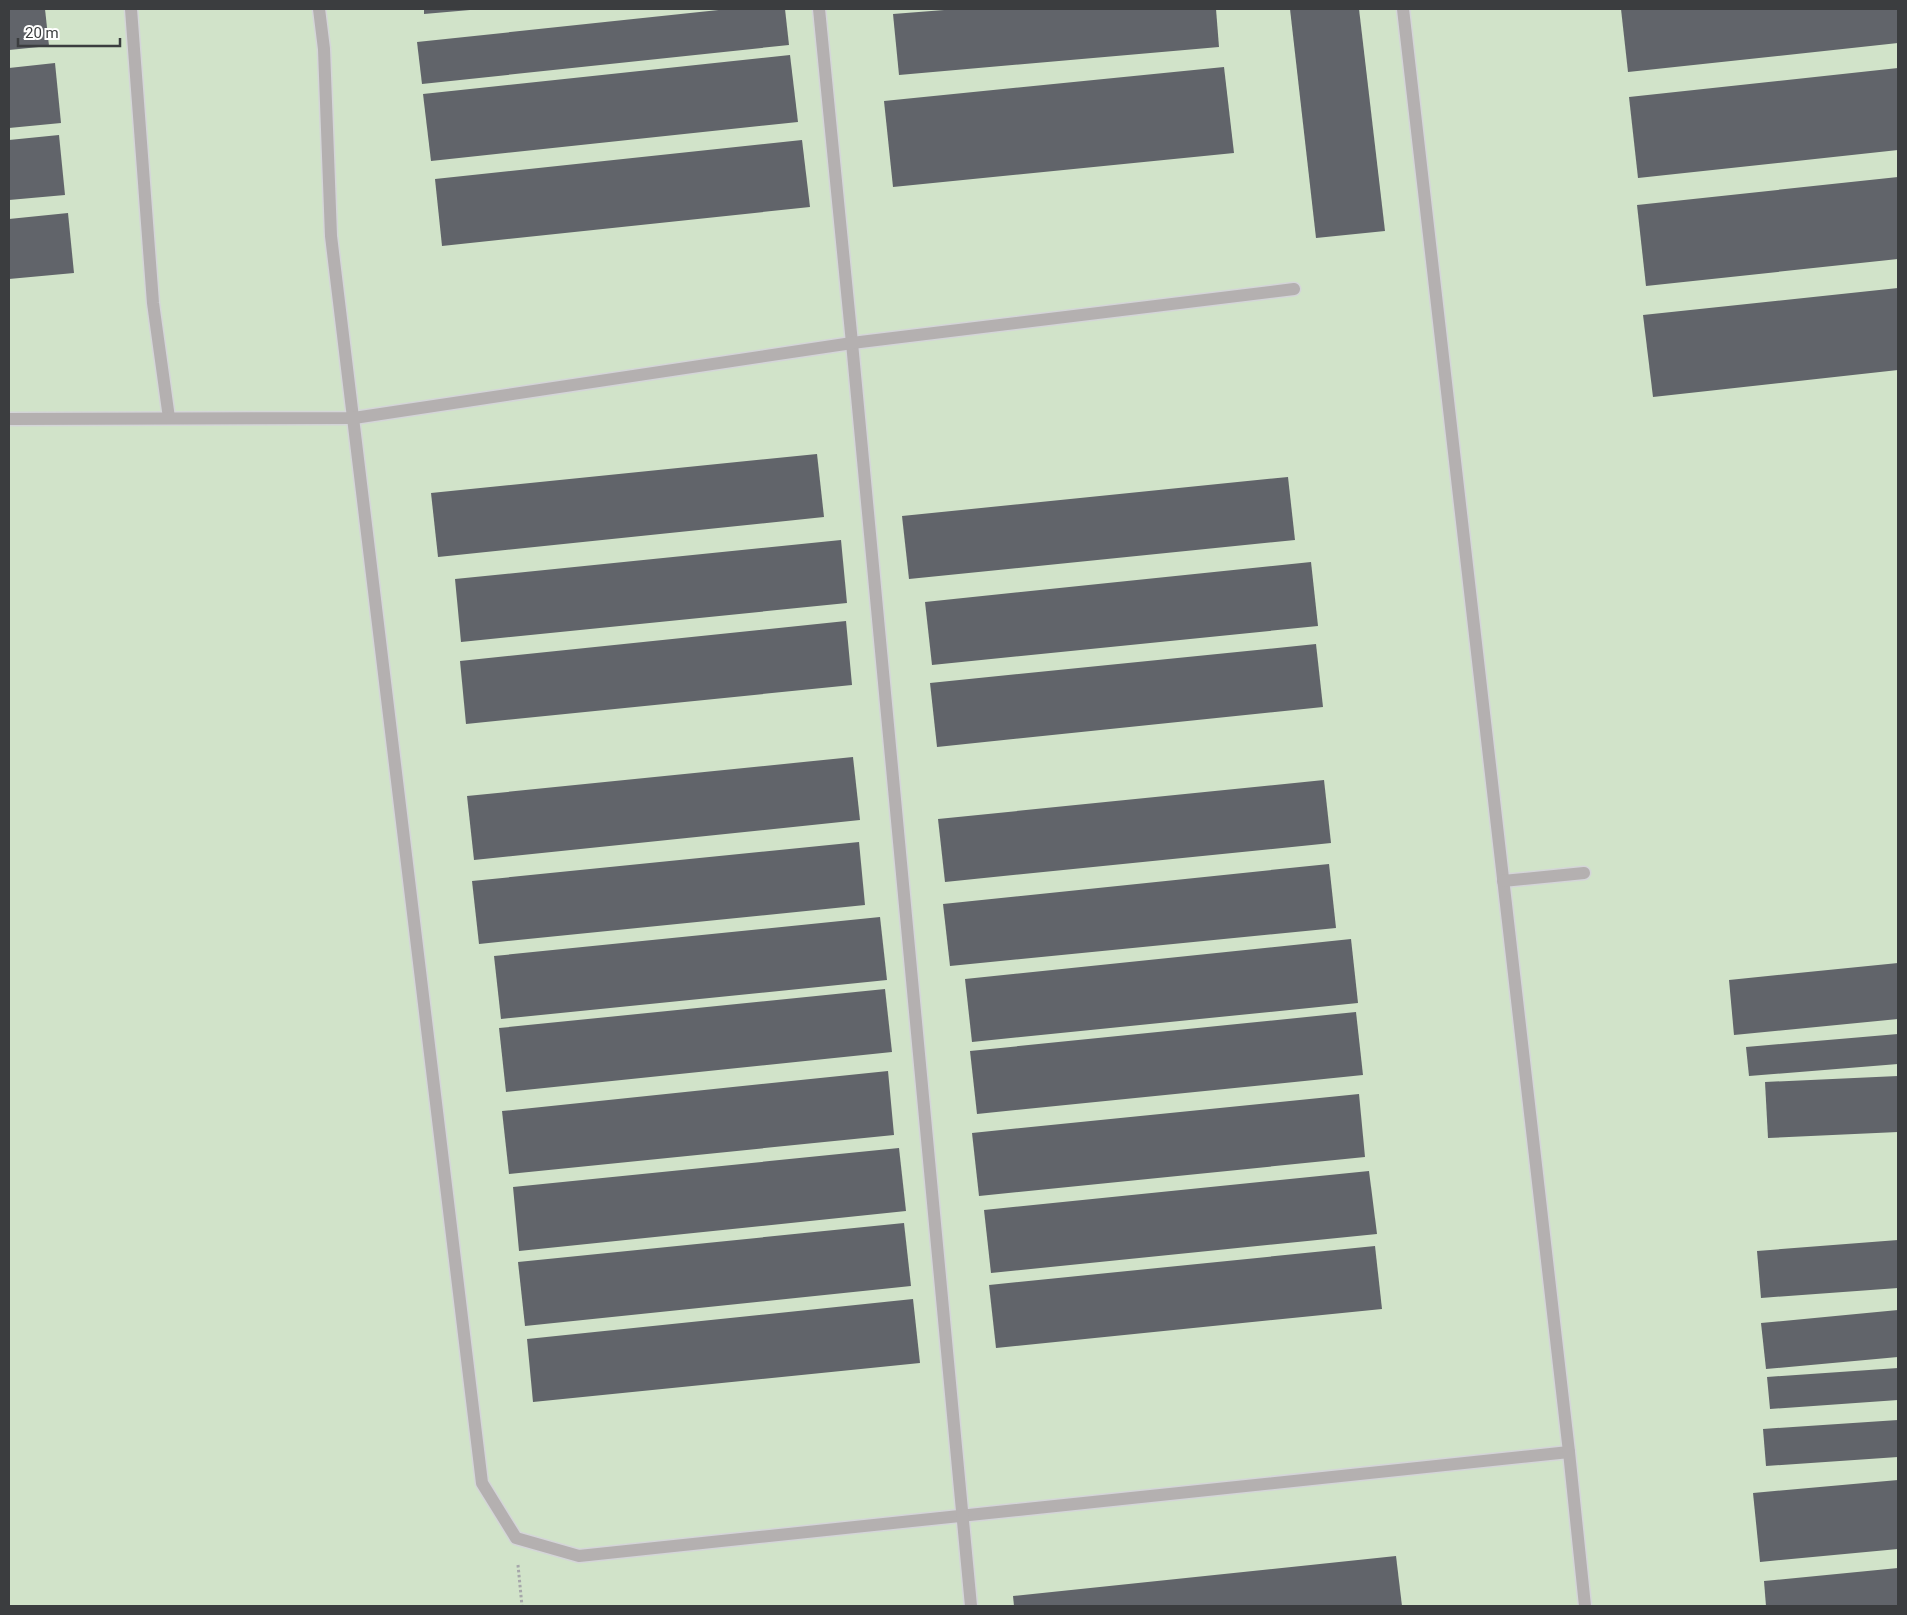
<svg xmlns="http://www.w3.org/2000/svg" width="1907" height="1615" font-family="Roboto,sans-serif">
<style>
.green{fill:#d1e3c9}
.building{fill:#61646a}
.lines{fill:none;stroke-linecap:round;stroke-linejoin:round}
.lane-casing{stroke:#d4d5d8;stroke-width:15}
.path{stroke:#a6a7aa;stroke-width:3;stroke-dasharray:2.5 2.5;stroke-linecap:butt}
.lane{stroke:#b4b0b0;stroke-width:12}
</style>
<rect width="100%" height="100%" fill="#fafbfe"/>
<rect class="green" x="9" y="9" width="1889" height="1597"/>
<g class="building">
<polygon points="9,9 45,9 49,46 9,50"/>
<polygon points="424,9 470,9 470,10 424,14"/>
<polygon points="728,9 785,9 789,45 422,84 417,42"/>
<polygon points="957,9 1216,9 1219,47 899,75 893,14"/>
<polygon points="1290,9 1359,9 1385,231 1316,238"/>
<polygon points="1621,9 1898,9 1898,43 1628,72"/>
<polygon points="790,55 798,122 431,161 423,94"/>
<polygon points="55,63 61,123 9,128 9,68"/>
<polygon points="1224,67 1234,153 893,187 884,101"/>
<polygon points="1898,68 1898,150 1638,178 1629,97"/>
<polygon points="59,135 65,195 9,200 9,140"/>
<polygon points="802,140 810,207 442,246 435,179"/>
<polygon points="1898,177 1898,259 1646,286 1637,205"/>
<polygon points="68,213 74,273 9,279 9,219"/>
<polygon points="1898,288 1898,370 1653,397 1643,315"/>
<polygon points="817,454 824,517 438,557 431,493"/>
<polygon points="1288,477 1295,540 909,579 902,516"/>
<polygon points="841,540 847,603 461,642 455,579"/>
<polygon points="1311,562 1318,626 932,665 925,602"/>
<polygon points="846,621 852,685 466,724 460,661"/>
<polygon points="1316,644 1323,707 937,747 930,683"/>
<polygon points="853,757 860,820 474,860 467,796"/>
<polygon points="1324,780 1331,843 945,882 938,819"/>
<polygon points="859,842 865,905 479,944 472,881"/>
<polygon points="1329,864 1336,928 950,966 943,904"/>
<polygon points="880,917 887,980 501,1019 494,956"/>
<polygon points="1351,939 1358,1003 972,1042 965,979"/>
<polygon points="1898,963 1898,1019 1734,1035 1729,980"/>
<polygon points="885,989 892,1052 506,1092 499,1028"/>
<polygon points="1356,1012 1363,1075 977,1114 970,1051"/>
<polygon points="1898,1034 1898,1064 1749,1076 1746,1047"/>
<polygon points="888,1071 894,1135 509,1174 502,1111"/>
<polygon points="1898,1076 1898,1132 1768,1138 1765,1082"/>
<polygon points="1359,1094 1365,1157 979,1196 972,1133"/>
<polygon points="899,1148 906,1211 519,1251 513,1187"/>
<polygon points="1369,1171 1377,1234 991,1273 984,1210"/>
<polygon points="904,1223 911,1286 525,1326 518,1262"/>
<polygon points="1898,1240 1898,1288 1761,1298 1757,1251"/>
<polygon points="1375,1246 1382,1309 996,1348 989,1285"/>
<polygon points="913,1299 920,1363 533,1402 527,1339"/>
<polygon points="1898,1310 1898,1357 1766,1369 1761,1323"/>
<polygon points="1898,1368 1898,1400 1770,1409 1767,1377"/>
<polygon points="1898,1420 1898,1457 1766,1466 1763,1429"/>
<polygon points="1898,1480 1898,1549 1760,1562 1753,1493"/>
<polygon points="1396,1556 1402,1606 1014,1606 1013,1596"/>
<polygon points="1898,1568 1898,1606 1766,1606 1764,1581"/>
</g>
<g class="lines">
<defs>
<g id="lane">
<polyline points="131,9 153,303 169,418"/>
<polyline points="319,9 324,49 331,236 482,1483 516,1538 579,1556 1569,1452"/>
<polyline points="819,9 852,343 971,1606"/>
<polyline points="1403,9 1569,1452 1585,1606"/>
<polyline points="9,419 354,418 852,343 1294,289"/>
<polyline points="1503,881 1584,873"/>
</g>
</defs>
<use href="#lane" class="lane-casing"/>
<polyline class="path" points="518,1565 522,1606"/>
<use href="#lane" class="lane"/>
</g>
<rect width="1907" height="1615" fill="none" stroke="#3b3d3f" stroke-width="20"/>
<path d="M18 38v8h102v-8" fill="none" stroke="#3b3d3f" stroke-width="2.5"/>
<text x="25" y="38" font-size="15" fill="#3b3d3f" stroke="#ffffff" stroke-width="4" paint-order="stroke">20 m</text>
</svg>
